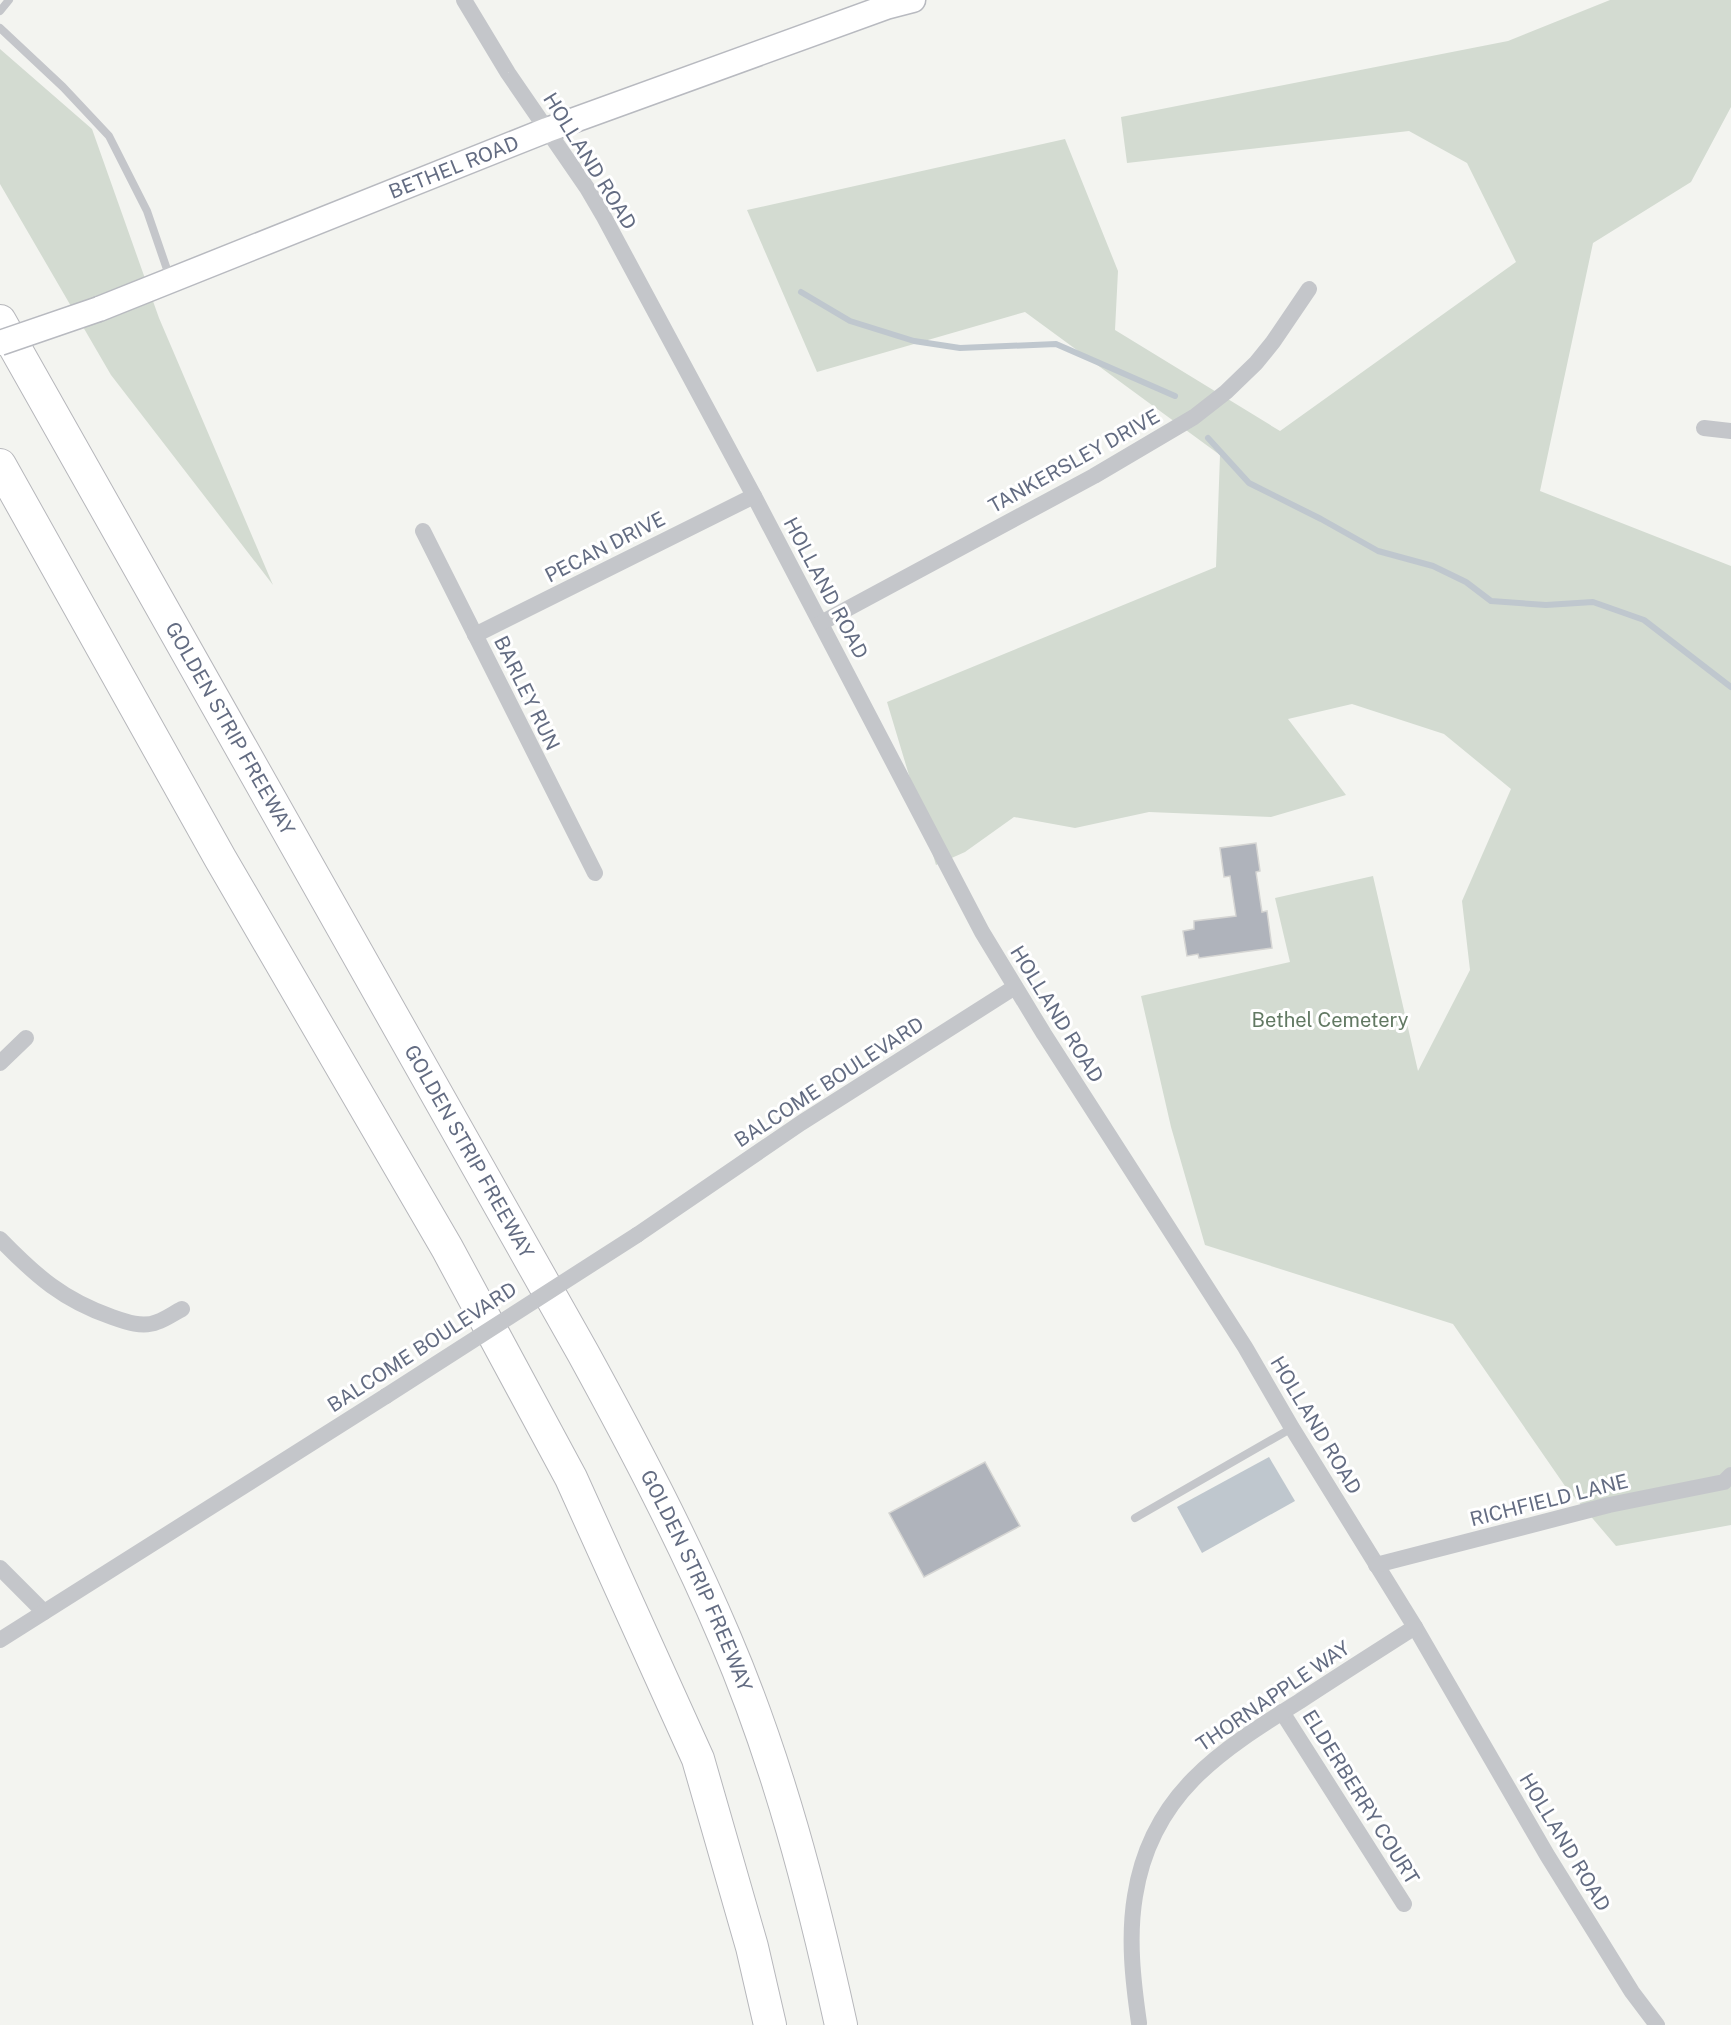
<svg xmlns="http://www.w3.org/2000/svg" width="1731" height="2025" font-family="'Public Sans',sans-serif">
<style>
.green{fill:#d3dbd1}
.water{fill:#bfc7ce}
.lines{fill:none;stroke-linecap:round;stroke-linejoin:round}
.stream{stroke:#bfc7ce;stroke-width:6}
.building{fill:#afb3bb;stroke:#d5d5d3;stroke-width:1.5}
.secondary-casing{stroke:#b8bac0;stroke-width:27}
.highway-casing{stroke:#b6b7bb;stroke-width:34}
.lane{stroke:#c4c6ca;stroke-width:8}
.street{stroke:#c4c6ca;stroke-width:16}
.secondary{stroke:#fff;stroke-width:24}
.highway{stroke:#fff;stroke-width:32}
.secondary-bridge-casing{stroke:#b8bac0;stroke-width:27;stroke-linecap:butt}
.street-bridge{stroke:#c4c6ca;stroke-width:16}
.secondary-bridge{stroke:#fff;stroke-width:24}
.labels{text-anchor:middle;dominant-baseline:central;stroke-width:6;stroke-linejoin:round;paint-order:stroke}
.street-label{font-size:20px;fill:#636c82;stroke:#fff}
.park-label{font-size:20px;fill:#627963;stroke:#fff}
</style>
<rect width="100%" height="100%" fill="#f3f4f0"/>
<g class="green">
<polygon points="1610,0 1731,0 1731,107 1691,182 1593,243 1540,491 1731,566 1731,1525 1616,1546 1565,1486 1453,1324 1205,1245 1171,1127 1141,996 1290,962 1275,898 1373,876 1418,1071 1470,970 1462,901 1511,789 1444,734 1352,704 1288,719 1346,795 1271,817 1149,812 1075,828 1014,817 965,852 936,865 887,702 1216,567 1220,455 1025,312 817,372 747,210 1065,139 1118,271 1115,330 1280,431 1516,262 1467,163 1409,131 1127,163 1121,117 1508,41"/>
<polygon points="0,49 92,129 159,318 273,585 111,375 0,184"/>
</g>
<polygon class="water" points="1269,1457 1295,1501 1202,1553 1177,1507"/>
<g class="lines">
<g class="stream">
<polyline points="801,292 850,321 914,341 960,348 1056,344 1175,396"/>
<polyline points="1208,438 1249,483 1321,519 1378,551 1433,566 1466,582 1491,601 1546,605 1593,602 1644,620 1731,687"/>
</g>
</g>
<g class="building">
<polygon points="1256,843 1260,871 1256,872 1262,912 1267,911 1272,948 1199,958 1198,954 1187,956 1183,931 1194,929 1194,921 1236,916 1230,876 1224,877 1220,848"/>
<polygon points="985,1462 1020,1526 924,1577 889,1513"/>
</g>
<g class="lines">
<defs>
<g id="secondary">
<path id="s1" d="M 99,309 L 547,130 L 886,7 L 913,0"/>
</g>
<g id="highway">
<path id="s2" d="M 0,321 L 583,1353 C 634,1446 683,1539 725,1638 C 778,1762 812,1893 841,2025"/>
<polyline points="0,465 220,858 447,1248 571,1478 698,1759 752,1947 770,2025"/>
</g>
</defs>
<use href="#secondary" class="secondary-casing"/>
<use href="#highway" class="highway-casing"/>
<g class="lane">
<polyline points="0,11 9,0"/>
<polyline points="0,28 63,87 109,136 147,211 170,278"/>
<polyline points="1135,1518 1292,1428"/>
</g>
<g class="street">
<polyline points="464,0 508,73 587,188 604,217 754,496 982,932 1044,1034 1245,1347 1292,1428 1415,1627 1547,1855 1632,1992 1657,2025"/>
<polyline points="1704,428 1731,431"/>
<polyline points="423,531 595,873"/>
<polyline points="821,623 1094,476 1194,417 1226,392 1256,363 1273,342 1309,289"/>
<polyline points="475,635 754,496"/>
<polyline points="0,1063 26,1038"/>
<polyline points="637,1235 801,1123 1015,987"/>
<path d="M 0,1239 C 36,1276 63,1300 112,1317 C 126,1322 143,1328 157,1322 C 166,1319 174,1313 182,1309"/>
<polyline points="1376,1565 1609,1505 1724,1482 1731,1475"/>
<polyline points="0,1568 44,1612"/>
<polyline points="0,1640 386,1396"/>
<polyline points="1282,1712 1404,1904"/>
<path d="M 1139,2023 C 1133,1981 1128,1938 1135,1896 C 1151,1794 1220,1751 1300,1701 C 1338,1676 1376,1652 1415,1627"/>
</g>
<use href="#secondary" class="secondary"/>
<use href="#highway" class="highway"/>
<defs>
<polyline id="secondary-bridge" points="0,343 99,309"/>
</defs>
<use href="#secondary-bridge" class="secondary-bridge-casing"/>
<polyline class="street-bridge" points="386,1396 637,1235"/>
<use href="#secondary-bridge" class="secondary-bridge"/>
</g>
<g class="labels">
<g class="street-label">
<text transform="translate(590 161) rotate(58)">HOLLAND ROAD</text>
<text stroke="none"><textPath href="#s1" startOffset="382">BETHEL ROAD</textPath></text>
<text transform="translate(1074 461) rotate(-29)">TANKERSLEY DRIVE</text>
<text transform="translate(605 547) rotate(-27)">PECAN DRIVE</text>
<text transform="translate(826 588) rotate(62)">HOLLAND ROAD</text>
<text transform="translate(527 693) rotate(64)">BARLEY RUN</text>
<text stroke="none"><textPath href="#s2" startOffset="468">GOLDEN STRIP FREEWAY</textPath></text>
<text transform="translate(1057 1014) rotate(58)">HOLLAND ROAD</text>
<text transform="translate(829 1082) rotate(-33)">BALCOME BOULEVARD</text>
<text stroke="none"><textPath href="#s2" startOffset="954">GOLDEN STRIP FREEWAY</textPath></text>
<text transform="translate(422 1347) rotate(-33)">BALCOME BOULEVARD</text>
<text transform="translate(1316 1425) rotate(59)">HOLLAND ROAD</text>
<text transform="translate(1549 1500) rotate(-14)">RICHFIELD LANE</text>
<text stroke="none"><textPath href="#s2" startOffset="1440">GOLDEN STRIP FREEWAY</textPath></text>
<text transform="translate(1273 1696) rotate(-34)">THORNAPPLE WAY</text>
<text transform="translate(1361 1797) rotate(58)">ELDERBERRY COURT</text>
<text transform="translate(1565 1842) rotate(59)">HOLLAND ROAD</text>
</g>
<g class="park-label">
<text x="1330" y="1020">Bethel Cemetery</text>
</g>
</g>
</svg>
